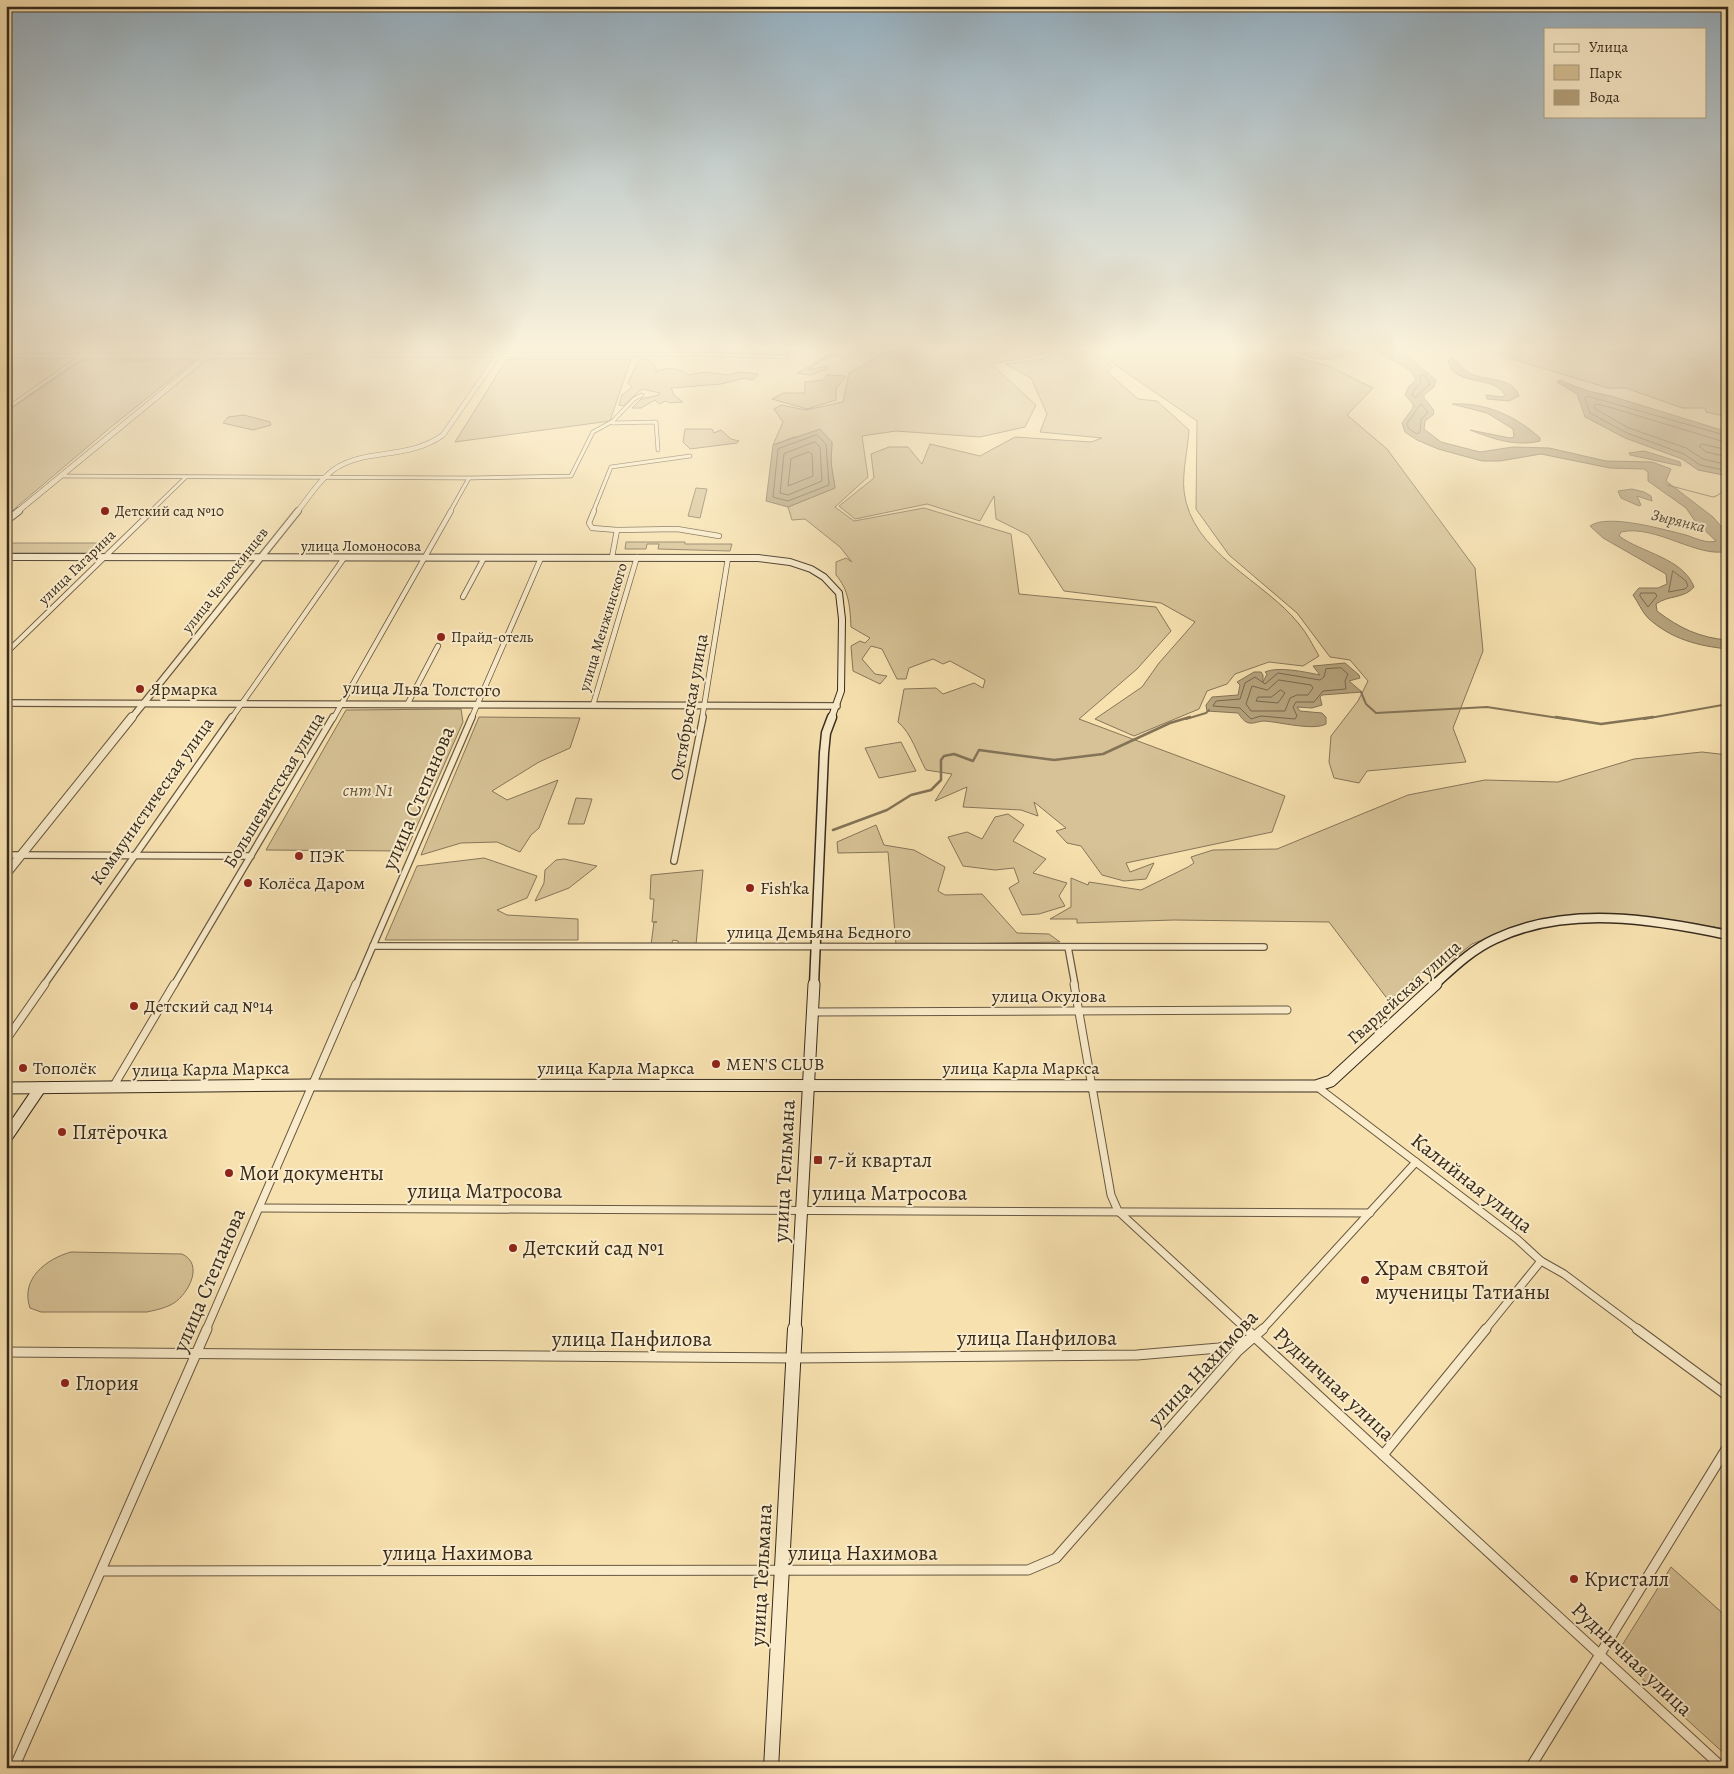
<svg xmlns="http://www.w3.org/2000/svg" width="1734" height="1774" font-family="Alegreya,serif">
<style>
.green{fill:#d6c296;stroke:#86765a}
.water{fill:#b6a37d;stroke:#837357}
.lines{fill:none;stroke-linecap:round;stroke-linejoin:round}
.shore{stroke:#76674d;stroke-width:1}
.stream-far2{stroke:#837357;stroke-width:1}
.stream-far1{stroke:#837357;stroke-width:2}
.stream{stroke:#837357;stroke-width:2.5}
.minor-far4-casing{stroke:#675842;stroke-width:4.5}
.minor-far3-casing{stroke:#675842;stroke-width:6}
.minor-far2-casing{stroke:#675842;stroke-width:8}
.minor-far1-casing{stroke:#675842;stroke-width:9}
.minor-casing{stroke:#675842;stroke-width:11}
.tertiary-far2-casing{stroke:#675842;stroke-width:5.5}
.tertiary-far1-casing{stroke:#675842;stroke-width:8}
.tertiary-casing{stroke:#675842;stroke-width:10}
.secondary-far4-casing{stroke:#372b1d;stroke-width:6}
.secondary-far3-casing{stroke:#372b1d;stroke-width:8}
.secondary-far2-casing{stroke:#372b1d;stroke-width:11}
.secondary-far1-casing{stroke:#372b1d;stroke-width:13}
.secondary-casing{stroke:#372b1d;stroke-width:16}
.minor-far4{stroke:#faeccb;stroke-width:3}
.minor-far3{stroke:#faeccb;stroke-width:4.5}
.minor-far2{stroke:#faeccb;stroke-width:5.5}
.minor-far1{stroke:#faeccb;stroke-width:7}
.minor{stroke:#faeccb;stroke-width:9}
.tertiary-far2{stroke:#faeccb;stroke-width:4.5}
.tertiary-far1{stroke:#faeccb;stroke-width:5.5}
.tertiary{stroke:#faeccb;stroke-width:8}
.secondary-far4{stroke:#faeccb;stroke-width:5}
.secondary-far3{stroke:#faeccb;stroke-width:6}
.secondary-far2{stroke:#faeccb;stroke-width:8}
.secondary-far1{stroke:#faeccb;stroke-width:11}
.secondary{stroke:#faeccb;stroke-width:14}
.poi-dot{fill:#8f2418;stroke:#faeccb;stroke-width:2}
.labels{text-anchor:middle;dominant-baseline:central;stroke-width:4;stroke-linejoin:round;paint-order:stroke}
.far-poi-label{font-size:15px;fill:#372b1d;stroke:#faeccb;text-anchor:start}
.far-street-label{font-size:15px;fill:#372b1d;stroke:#faeccb}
.far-water-label{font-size:16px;font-style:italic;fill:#5d4f3a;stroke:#faeccb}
.poi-label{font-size:18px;fill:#372b1d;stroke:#faeccb;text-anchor:start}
.street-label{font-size:18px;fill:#372b1d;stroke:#faeccb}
.park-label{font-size:18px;font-style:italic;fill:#5f513b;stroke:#faeccb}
.near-street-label{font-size:21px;fill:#372b1d;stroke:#faeccb}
.near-poi-label{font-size:21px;fill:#372b1d;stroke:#faeccb;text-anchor:start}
</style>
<rect width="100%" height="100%" fill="#f7e1af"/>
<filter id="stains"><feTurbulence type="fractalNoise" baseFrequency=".004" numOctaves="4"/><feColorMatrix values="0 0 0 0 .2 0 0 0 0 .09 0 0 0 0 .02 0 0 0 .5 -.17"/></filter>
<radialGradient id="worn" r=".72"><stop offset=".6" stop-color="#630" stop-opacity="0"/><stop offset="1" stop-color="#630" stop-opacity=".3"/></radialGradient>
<g class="green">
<polygon points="837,351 860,351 862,353 844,361 838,355 826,358 807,370 828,366 827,369 810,375 797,373"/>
<path d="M 888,351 L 1040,351 L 1044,354 L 991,364 L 1036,405 L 1025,427 L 980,437 L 896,431 L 862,436 L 868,477 L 835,507 L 854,521 L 924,508 L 1011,534 L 1019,594 L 1156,607 L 1171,631 L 1137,669 L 1079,719 L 1285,796 L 1272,832 L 1126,863 L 1130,872 L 1154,863 L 1146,879 L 1124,881 L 1102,875 L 1081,846 L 1067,843 L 1056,831 L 1066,828 L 1034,802 L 1038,816 L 1021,810 L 963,807 L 967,787 L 935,801 L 952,774 L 926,770 C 917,754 912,734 898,722 L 904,689 L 936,688 L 943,694 L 974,683 L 983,688 L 985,680 L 950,661 L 943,664 L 933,659 L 909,668 L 906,679 L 897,679 L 882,649 L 871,646 L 862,659 L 875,674 L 887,676 L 880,684 L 853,671 L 851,646 L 860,641 L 865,643 L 870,638 L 851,627 C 850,607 849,590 836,575 L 836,562 L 846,558 L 852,562 L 840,547 L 805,519 L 792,520 L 788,507 L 835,488 L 831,463 L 832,442 L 794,437 L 773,445 L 783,422 L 774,409 L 781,405 L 806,410 L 843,402 L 849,373 Z"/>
<path d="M 1045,351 L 1094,351 L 1113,368 L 1107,372 L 1138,399 L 1157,401 L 1189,430 C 1188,449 1182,472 1184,491 C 1191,553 1264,580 1299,624 C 1307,633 1313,646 1319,656 L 1303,666 L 1269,662 L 1235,674 L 1227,684 L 1207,691 L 1199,709 L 1134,736 L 1095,719 L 1142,687 L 1159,663 L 1195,622 L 1161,603 L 1064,591 L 1028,535 L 996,519 L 994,496 L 980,521 L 927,504 L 855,519 L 839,506 L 874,478 L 871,454 L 889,447 L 908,447 L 922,464 L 930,444 L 980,456 L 1015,437 L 1091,442 L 1102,438 L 1040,432 L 1047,414 L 1031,378 L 1005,364 L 1044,359 L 1050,354 Z"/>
<polygon points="1107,351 1273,351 1329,366 1373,388 1347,415 1387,449 1475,568 1483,651 1453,728 1466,762 1367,771 1359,783 1334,778 1329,762 1331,736 1358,701 1368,681 1350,660 1330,657 1297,613 1229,555 1196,509 1197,421 1105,358"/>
<polygon points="1486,351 1677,351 1680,355 1698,361 1709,359 1712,355 1701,351 1728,351 1728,417 1706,412 1705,408 1682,408 1626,388 1608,388"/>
<polygon points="507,359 631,359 610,421 455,442"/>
<path d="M 639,359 L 648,359 L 656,367 L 656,372 C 667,366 678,368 689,375 L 704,372 L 728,375 L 738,372 L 758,374 L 753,380 L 745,378 L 721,384 L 671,388 L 674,395 L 683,402 L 670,403 L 666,401 L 659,404 L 655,400 L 641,408 L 632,408 L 641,399 L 659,395 L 660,393 L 642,389 L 623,406 L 619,405 L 622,395 L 632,387 L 628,383 Z"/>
<polygon points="82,360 195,360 111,427 6,516 6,412"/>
<polygon points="827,375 846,376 836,389 836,400 807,409 772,399 783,393 805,393 805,382 824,380"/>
<polygon points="244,415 270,422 271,425 253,430 223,423 228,417"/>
<polygon points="685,429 712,429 714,433 721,430 731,439 739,441 737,443 690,449 683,442"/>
<polygon points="696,488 707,489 700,518 688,516"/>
<polygon points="626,542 685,542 685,544 732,544 730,551 658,549 659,544 647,544 646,549 625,549"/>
<polygon points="6,543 107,543 97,553 6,553"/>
<polygon points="461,709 463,722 406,851 266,850 346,710"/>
<polygon points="479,717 580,718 570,748 539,762 492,791 507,800 558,780 539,828 531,835 520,852 497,842 461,843 421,855"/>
<polygon points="901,742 916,771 879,778 865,748"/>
<polygon points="1702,752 1728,755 1728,929 1628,915 1522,924 1472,944 1435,973 1426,968 1389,1001 1329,922 1174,920 1077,923 1077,919 1050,919 1071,907 1071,878 1088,885 1089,882 1141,890 1188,867 1194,863 1191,857 1213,850 1277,849 1408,795 1485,780 1558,782 1634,759"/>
<polygon points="576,798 592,799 584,824 568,824"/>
<polygon points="1008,814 1024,825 1013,841 1046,859 1033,873 1067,883 1059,896 1065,906 1039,914 1022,915 1009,888 1019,882 1014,868 995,870 963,866 948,837 967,832 982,839 995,817"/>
<polygon points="876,825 884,845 914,850 945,867 938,891 945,895 982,894 1017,933 1049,934 1060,942 896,945 888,852 838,853 837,842"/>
<polygon points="484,858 537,876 527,898 497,910 507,915 578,919 578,940 385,940 417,866"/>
<polygon points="564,859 597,866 569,888 535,901 544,883 545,870 556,860"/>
<polygon points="703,870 696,945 679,945 678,941 673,940 671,945 651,945 654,922 657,922 652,922 654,899 650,899 651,875"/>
<path d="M 71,1252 L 182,1254 C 204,1264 189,1293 174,1303 C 166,1308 156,1310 147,1312 L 41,1312 L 30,1308 C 20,1279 46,1259 71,1252 Z"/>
<polygon points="1671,1567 1728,1618 1728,1757 1616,1655"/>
</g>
<g class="water">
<path d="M 1296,351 L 1348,351 C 1335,365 1310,359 1296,351 Z"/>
<path d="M 1377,351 L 1401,351 L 1436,380 L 1434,387 L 1424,395 L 1424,398 L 1433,409 L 1434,414 L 1425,421 L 1424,429 L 1441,442 L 1480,452 L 1513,447 L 1549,448 L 1606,461 L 1652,462 L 1671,469 L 1666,481 L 1713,517 L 1728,534 L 1728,551 C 1698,559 1656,524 1621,532 L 1619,536 C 1642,553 1683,558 1694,587 C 1684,599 1668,595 1656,604 L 1657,611 C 1679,628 1700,638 1728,640 L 1728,649 C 1698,646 1671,639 1648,618 C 1642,612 1638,602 1633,595 L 1639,588 L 1658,588 L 1667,584 L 1666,574 L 1603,538 L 1590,526 C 1608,513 1665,530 1686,535 C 1695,538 1707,544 1716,541 L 1695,521 L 1686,508 L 1648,481 L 1648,472 L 1644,469 L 1610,468 L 1541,454 L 1500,461 L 1482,461 L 1438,449 L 1417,440 L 1405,432 L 1402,423 L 1413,408 L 1413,404 L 1405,395 L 1409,386 L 1416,380 L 1411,371 Z"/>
<path d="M 1452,357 C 1457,361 1461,367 1466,371 C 1480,382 1513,375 1519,396 L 1509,401 L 1487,399 L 1486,395 L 1502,397 L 1505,395 C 1493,374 1455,388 1448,361 Z"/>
<polygon points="1559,380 1588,391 1611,396 1728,432 1728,476 1698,470 1682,459 1625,438 1585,417 1577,394 1557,382"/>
<path d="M 1452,404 C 1485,402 1516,416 1540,438 L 1540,441 C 1515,447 1494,439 1470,430 L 1510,438 L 1514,437 L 1513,429 L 1487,413 Z"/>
<polygon points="820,429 832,442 831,463 835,488 788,507 766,501 773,445"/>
<polygon points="1644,451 1680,462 1681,466 1630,455 1629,453"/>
<polygon points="1632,489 1644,492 1651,496 1652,501 1637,496 1641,505 1639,506 1621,498 1618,491"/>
<path d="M 1345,663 L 1359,675 L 1360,678 L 1349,681 L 1362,692 L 1322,695 L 1320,697 L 1322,705 L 1312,708 L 1297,707 L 1300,711 L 1322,713 L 1326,717 L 1326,724 C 1313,731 1280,722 1264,721 C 1259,721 1254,724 1249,723 C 1244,722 1241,717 1238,713 L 1207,711 L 1206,705 L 1212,697 L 1238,695 L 1240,685 L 1237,682 L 1254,672 L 1261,672 L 1263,675 L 1263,682 L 1267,674 L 1265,672 C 1278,666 1305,672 1320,675 L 1313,666 Z"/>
</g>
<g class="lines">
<g class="shore">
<polygon points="1424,375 1430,384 1415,398 1412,393 1420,383 1421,376"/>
<polygon points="1421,404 1428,412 1421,420 1420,432 1417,434 1409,429 1407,424"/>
<polygon points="817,435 826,444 829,485 788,501 773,497 778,449"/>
<polyline points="1728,436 1587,396 1585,398 1590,413 1627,433 1684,454 1700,465 1728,471"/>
<polygon points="815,442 820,447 822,481 788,495 780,493 784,454"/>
<polyline points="1728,443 1609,407 1596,404 1594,406 1595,409 1629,428 1686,448 1703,459 1728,465"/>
<polyline points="1728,450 1702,444 1699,446 1706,452 1728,457"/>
<polygon points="809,452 812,454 813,476 788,486 791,459"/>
<polygon points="1673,571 1686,581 1688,586 1685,589 1669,592"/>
<polygon points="1641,593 1655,593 1657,596 1648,607 1640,596"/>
<polygon points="1341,668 1348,674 1345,681 1346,689 1323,691 1314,702 1296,702 1293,707 1297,716 1295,719 1261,716 1251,719 1240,708 1213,706 1216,701 1240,699 1245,683 1255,677 1265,684 1278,673 1320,680 1324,677 1326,669"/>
<polygon points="1279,680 1311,685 1313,688 1308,695 1297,695 1290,698 1285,711 1251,711 1246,704 1252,686 1267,690"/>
<polygon points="1281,690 1285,693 1278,703 1256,701 1258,697 1271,697"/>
</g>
<path class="stream-far2" d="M 1667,485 L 1713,497 C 1725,494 1724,485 1728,475"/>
<g class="stream-far1">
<polyline points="1361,692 1366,704 1376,713 1487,707 1565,719"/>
<polyline points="1186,719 1206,713 1209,710"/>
<polyline points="1644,719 1728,704"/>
</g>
<g class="stream">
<polyline points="1556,717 1601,724 1653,717"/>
<polyline points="833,830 887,810 911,795 931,790 941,780 941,760 944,756 954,754 973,761 979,750 1054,760 1103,754 1170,723 1190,717"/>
</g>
<defs>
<g id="minor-far4">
<polyline points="497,355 698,354 788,357"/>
<polyline points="6,409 82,356"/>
<polyline points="612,423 656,422 658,450"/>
<polyline points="60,476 469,478 571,476 593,432 613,421 634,399 642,395"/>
<polyline points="150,512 186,477"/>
<polyline points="450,512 469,478"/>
<polyline points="593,512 611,467 690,456"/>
</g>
<g id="minor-far3">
<polyline points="594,511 589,523 592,528 617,530"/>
<polyline points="612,557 617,530 677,529 719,536"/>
<polyline points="463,597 484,558"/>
<polyline points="6,653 152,511"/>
<polyline points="408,703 438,646"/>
<polyline points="593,705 637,557"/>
<polyline points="231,719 344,558"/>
<polyline points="333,719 451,511"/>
<polyline points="471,719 541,558"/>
<polyline points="702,719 728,558"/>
</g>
<g id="minor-far2">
<polyline points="6,855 251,856"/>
<polyline points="674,861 703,717"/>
<polyline points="373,946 1264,947"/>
<polyline points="1068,947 1075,985"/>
<polyline points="44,985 232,717"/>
<polyline points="174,985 333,717"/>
<polyline points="356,985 472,717"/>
</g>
<g id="minor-far1">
<polyline points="1074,984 1111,1195 1118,1211 1247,1330"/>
<polyline points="812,1012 1287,1010"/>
<polyline points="6,1040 45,984"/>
<polyline points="1316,1086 1517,1239 1541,1261 1564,1274 1639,1330"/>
<polyline points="113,1087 174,984"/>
<polyline points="260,1208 1370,1213"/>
<polyline points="206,1330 356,984"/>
<polyline points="1262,1330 1416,1162"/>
<polyline points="1485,1330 1541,1261"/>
</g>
<g id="minor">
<polyline points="1246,1329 1723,1768"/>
<polyline points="1637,1329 1728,1396"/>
<polyline points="6,1352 793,1358 1137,1355 1219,1348 1251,1339"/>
<polyline points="1383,1455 1486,1329"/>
<polyline points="102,1571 1028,1570 1056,1558 1237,1352 1263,1329"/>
<polyline points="14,1768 207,1329"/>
<polyline points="1530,1768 1728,1446"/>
</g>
<g id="tertiary-far2">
<polyline points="206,356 497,355"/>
<path d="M 297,512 C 309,497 320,479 336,468 C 368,448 408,460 443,435 L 501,351"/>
</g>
<g id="tertiary-far1">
<polyline points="6,703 837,706"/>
<polyline points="131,719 298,511"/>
</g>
<polyline id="tertiary" points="6,874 132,717"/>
<g id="secondary-far4">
<polyline points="6,356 206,356"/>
<polyline points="17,512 213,351"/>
</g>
<g id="secondary-far3">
<polyline points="6,521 19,511"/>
<polyline points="6,557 758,558 790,562 811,569 824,577 839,593 842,619 841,691 831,719"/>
</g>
<g id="secondary-far2">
<polyline points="814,985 824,753 826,733 832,717"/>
<path d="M 1434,985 C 1453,968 1471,950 1495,939 C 1567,905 1653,919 1728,935"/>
</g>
<g id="secondary-far1">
<polyline points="6,1088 313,1085 1316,1086 1331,1081 1436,984"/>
<polyline points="6,1138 40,1088"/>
<polyline points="795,1330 814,984"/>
</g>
<polyline id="secondary" points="771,1768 795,1329"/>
</defs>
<use href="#minor-far4" class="minor-far4-casing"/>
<use href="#minor-far3" class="minor-far3-casing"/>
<use href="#minor-far2" class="minor-far2-casing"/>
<use href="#minor-far1" class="minor-far1-casing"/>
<use href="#minor" class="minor-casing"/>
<use href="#tertiary-far2" class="tertiary-far2-casing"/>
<use href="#tertiary-far1" class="tertiary-far1-casing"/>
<use href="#tertiary" class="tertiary-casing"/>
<use href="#secondary-far4" class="secondary-far4-casing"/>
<use href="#secondary-far3" class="secondary-far3-casing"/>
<use href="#secondary-far2" class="secondary-far2-casing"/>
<use href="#secondary-far1" class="secondary-far1-casing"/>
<use href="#secondary" class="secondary-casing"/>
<use href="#minor-far4" class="minor-far4"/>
<use href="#minor-far3" class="minor-far3"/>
<use href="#minor-far2" class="minor-far2"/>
<use href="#minor-far1" class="minor-far1"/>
<use href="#minor" class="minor"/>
<use href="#tertiary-far2" class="tertiary-far2"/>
<use href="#tertiary-far1" class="tertiary-far1"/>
<use href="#tertiary" class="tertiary"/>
<use href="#secondary-far4" class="secondary-far4"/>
<use href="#secondary-far3" class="secondary-far3"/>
<use href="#secondary-far2" class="secondary-far2"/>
<use href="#secondary-far1" class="secondary-far1"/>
<use href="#secondary" class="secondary"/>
</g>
<linearGradient id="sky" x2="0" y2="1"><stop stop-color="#94adbd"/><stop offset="0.58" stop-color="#fbf2db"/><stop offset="1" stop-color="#fbf2db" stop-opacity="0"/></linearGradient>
<rect width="1734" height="600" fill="url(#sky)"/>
<g class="poi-dot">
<circle cx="105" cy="511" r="5"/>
<circle cx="441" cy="637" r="5"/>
<circle cx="140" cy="689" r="5"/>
<circle cx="299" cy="856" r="5"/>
<circle cx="248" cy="883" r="5"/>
<circle cx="750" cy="888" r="5"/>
<circle cx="134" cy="1006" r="5"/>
<circle cx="716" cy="1064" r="5"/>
<circle cx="23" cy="1068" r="5"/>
<circle cx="62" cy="1132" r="5"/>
<rect x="813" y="1155" width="10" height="10" rx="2.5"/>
<circle cx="229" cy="1173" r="5"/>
<circle cx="513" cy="1248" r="5"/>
<circle cx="1365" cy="1280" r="5"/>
<circle cx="65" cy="1383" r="5"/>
<circle cx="1574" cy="1579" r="5"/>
</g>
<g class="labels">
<g class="far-poi-label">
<text x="115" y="511">Детский сад №10</text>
<text x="451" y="637">Прайд-отель</text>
</g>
<g class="far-street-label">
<text x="361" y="546">улица Ломоносова</text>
<text transform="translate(77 567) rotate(-44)">улица Гагарина</text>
<text transform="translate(225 580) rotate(-52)">улица Челюскинцев</text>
<text transform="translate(603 627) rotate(-73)">улица Менжинского</text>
</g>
<g class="far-water-label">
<text transform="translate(1678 521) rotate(14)">Зырянка</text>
</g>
<g class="poi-label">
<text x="150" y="689">Ярмарка</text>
<text x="309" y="856">ПЭК</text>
<text x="258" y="883">Колёса Даром</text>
<text x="760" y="888">Fish'ka</text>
<text x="144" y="1006">Детский сад №14</text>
<text x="726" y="1064">MEN'S CLUB</text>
<text x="33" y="1068">Тополёк</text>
</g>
<g class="street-label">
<text transform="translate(422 689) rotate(1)">улица Льва Толстого</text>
<text transform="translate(689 707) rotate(-80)">Октябрьская улица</text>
<text transform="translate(274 790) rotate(-59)">Большевистская улица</text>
<text transform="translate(152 801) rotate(-55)">Коммунистическая улица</text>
<text x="819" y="932">улица Демьяна Бедного</text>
<text transform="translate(1404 992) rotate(-42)">Гвардейская улица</text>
<text x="1049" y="996">улица Окулова</text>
<text x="616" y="1068">улица Карла Маркса</text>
<text x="1021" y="1068">улица Карла Маркса</text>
<text transform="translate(211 1069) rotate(-1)">улица Карла Маркса</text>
</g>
<g class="park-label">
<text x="368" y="790">снт N1</text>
</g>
<g class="near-street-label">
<text transform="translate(418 798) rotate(-67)">улица Степанова</text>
<text transform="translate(784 1171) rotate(-87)">улица Тельмана</text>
<text transform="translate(1472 1183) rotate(38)">Калийная улица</text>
<text x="485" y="1191">улица Матросова</text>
<text x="890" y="1193">улица Матросова</text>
<text transform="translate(209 1280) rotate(-67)">улица Степанова</text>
<text x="1037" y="1338">улица Панфилова</text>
<text x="632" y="1339">улица Панфилова</text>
<text transform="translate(1203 1368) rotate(-47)">улица Нахимова</text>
<text transform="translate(1334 1384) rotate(43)">Рудничная улица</text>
<text x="458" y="1553">улица Нахимова</text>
<text x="863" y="1553">улица Нахимова</text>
<text transform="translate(761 1575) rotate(-87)">улица Тельмана</text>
<text transform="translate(1632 1659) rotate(43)">Рудничная улица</text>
</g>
<g class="near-poi-label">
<text x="72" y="1132">Пятёрочка</text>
<text x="828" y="1160">7-й квартал</text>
<text x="239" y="1173">Мои документы</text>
<text x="523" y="1248">Детский сад №1</text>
<text x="1375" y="1268">Храм святой<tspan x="1375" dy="24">мученицы Татианы</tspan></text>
<text x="75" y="1383">Глория</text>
<text x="1584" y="1579">Кристалл</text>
</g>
</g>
<rect width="1734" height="1774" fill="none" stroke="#f7e1af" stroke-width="25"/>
<rect x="8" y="8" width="1719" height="1759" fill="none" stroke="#372b1d" stroke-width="2.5"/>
<rect x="12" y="12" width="1709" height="1749" fill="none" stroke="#372b1d"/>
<rect x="1544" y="28" width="162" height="90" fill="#faeccb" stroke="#ac9f85"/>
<rect x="1554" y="44" width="25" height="8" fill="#faeccb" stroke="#ac9f85"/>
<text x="1589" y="52" font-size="15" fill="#372b1d">Улица</text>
<rect x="1554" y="65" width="25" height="15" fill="#d6c296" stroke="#ac9f85"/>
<text x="1589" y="78" font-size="15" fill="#372b1d">Парк</text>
<rect x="1554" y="90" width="25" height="15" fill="#b6a37d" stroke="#ac9f85"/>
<text x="1589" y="102" font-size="15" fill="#372b1d">Вода</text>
<rect width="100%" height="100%" filter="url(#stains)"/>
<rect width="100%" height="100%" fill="url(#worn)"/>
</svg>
